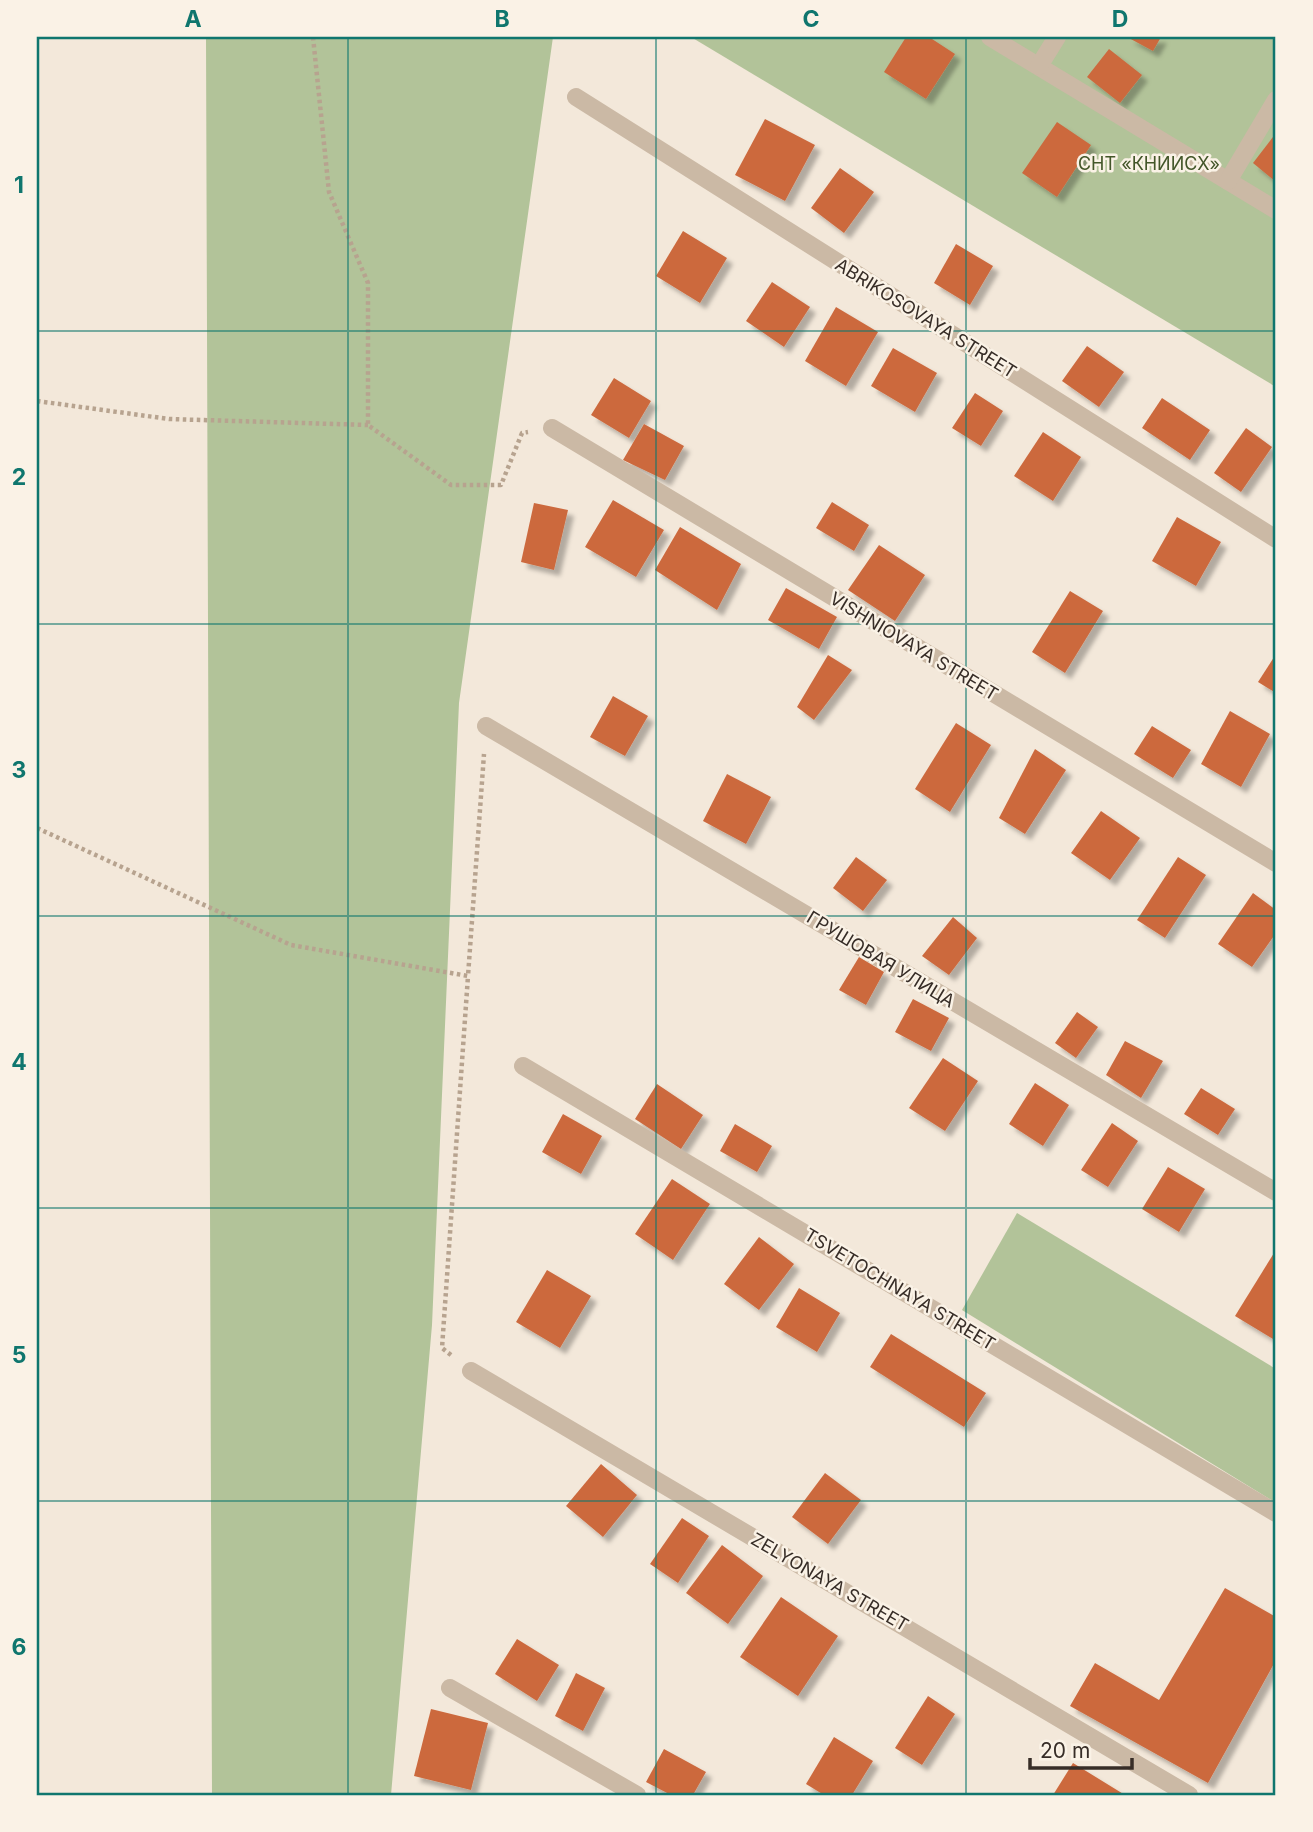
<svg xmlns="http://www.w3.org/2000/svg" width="1313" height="1832" font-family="Inter,sans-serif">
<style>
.green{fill:#b2c399}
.building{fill:#cc693e;filter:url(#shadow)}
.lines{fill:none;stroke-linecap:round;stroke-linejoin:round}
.path{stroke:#b7a38f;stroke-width:4.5;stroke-dasharray:3.5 3.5;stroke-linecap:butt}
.minor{stroke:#cbb9a5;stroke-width:18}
.grid{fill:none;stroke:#0f766e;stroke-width:2;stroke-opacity:0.55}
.labels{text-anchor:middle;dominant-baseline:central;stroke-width:5;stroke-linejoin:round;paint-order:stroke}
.park-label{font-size:18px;fill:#435629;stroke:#faf2e6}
.street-label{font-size:18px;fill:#372d27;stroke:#faf2e6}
.neatline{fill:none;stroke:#0f766e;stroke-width:2.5}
.grid-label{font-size:23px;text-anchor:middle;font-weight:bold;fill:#0f766e}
</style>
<defs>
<filter id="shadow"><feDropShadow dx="6" dy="6" stdDeviation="2" flood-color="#0004"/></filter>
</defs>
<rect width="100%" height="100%" fill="#f3e8da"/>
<g class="green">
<polygon points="206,37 553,37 459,703 432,1325 391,1795 212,1795"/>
<polygon points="691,37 1276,37 1276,387"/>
<polygon points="1017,1213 1276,1369 1276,1503 962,1310"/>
</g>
<g class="building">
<polygon points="906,37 929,37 955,54 926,99 884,72"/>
<polygon points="1127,37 1161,37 1153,51"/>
<polygon points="1109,49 1142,75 1120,103 1087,77"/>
<polygon points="765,119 815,145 785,201 735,175"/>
<polygon points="1057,122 1091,145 1057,197 1022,173"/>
<polygon points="1276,133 1276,182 1253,163"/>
<polygon points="840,168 874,192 844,233 811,208"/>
<polygon points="683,231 727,258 700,303 656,276"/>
<polygon points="956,244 993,266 970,305 934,283"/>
<polygon points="772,282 810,307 784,347 746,321"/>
<polygon points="836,307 878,332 846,386 805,361"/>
<polygon points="1087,346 1124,372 1099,407 1062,381"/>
<polygon points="893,348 937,373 915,412 871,386"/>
<polygon points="614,378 651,401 629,438 591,415"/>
<polygon points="975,393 1003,411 981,446 952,428"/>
<polygon points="1162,398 1210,430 1190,460 1142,428"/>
<polygon points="644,424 684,446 665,480 623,460"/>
<polygon points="1246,428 1272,447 1241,492 1214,473"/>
<polygon points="1043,432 1081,457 1053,501 1014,476"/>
<polygon points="613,500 664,530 636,577 585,547"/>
<polygon points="832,502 869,525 854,551 816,528"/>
<polygon points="534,503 568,510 554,570 521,562"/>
<polygon points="1177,517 1221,542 1196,586 1152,561"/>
<polygon points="680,527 741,564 717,610 655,570"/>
<polygon points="879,545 925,575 895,621 848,590"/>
<polygon points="786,588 837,617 819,649 768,620"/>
<polygon points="1070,591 1103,611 1065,673 1032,652"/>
<polygon points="1276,654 1276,693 1258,682"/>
<polygon points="828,655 852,670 814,720 797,707"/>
<polygon points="613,696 648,716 625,756 590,737"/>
<polygon points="1230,711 1270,734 1241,787 1201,764"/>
<polygon points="956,723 991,745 950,812 915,789"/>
<polygon points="1152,726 1191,750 1173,778 1134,754"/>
<polygon points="1035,749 1066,770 1025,834 999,818"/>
<polygon points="727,774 771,797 746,844 703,821"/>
<polygon points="1101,811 1140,838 1110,880 1071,853"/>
<polygon points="856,857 887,880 863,911 833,888"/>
<polygon points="1178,857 1206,875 1165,938 1137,920"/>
<polygon points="1253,893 1276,910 1276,933 1252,967 1218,944"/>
<polygon points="953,917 977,938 949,975 922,956"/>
<polygon points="859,957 884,972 866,1005 839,990"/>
<polygon points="913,999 949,1018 931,1051 895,1032"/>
<polygon points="1077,1012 1098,1027 1076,1058 1055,1043"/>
<polygon points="1125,1041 1163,1061 1141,1098 1106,1075"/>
<polygon points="943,1058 978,1081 945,1131 909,1108"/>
<polygon points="1035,1083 1069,1105 1043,1146 1009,1124"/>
<polygon points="657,1084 703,1115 681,1149 635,1119"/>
<polygon points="1201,1088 1235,1109 1218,1135 1184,1114"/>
<polygon points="563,1114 602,1136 581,1174 542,1152"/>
<polygon points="1112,1123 1138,1141 1108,1187 1081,1170"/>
<polygon points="735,1124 772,1146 757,1172 720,1151"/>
<polygon points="1168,1167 1205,1189 1179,1232 1142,1209"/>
<polygon points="672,1179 710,1204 673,1260 635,1234"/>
<polygon points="759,1237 794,1264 759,1310 724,1284"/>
<polygon points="1274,1253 1276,1335 1273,1339 1235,1316"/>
<polygon points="547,1270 591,1296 560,1348 516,1322"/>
<polygon points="799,1288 840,1313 817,1352 776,1327"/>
<polygon points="891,1334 986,1393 964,1427 870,1367"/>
<polygon points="601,1464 637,1495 603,1537 566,1506"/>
<polygon points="825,1473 861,1500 828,1544 792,1517"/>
<polygon points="682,1518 709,1536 678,1583 650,1564"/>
<polygon points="722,1545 763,1576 728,1624 686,1593"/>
<polygon points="1225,1588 1276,1617 1276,1660 1208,1783 1070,1706 1095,1663 1159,1700"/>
<polygon points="781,1597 838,1636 798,1696 740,1657"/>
<polygon points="517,1639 559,1665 537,1701 495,1674"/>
<polygon points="576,1673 605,1688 583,1731 555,1716"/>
<polygon points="928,1696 955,1714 922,1765 895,1748"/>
<polygon points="431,1709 488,1723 471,1790 414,1776"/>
<polygon points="834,1737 873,1761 852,1795 824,1795 806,1784"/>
<polygon points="664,1749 706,1772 693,1795 671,1795 646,1782"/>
<polygon points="1073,1763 1125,1795 1053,1795"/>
</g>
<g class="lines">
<g class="path">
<polyline points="313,37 329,192 368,283 368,425 451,485 501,485 522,433 528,432"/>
<polyline points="37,401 169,419 368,425"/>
<polyline points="37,828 291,945 468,976 484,754"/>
<polyline points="451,1355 442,1348 468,976"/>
</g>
<g class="minor">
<polyline points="990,37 1276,210"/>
<polyline points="1039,66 1057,37"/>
<polyline points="576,97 1276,539"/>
<polyline points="1228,181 1276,100"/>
<polyline points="552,428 1276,863"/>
<polyline points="486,726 1276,1192"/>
<polyline points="523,1066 1276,1513"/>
<polyline points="471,1371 1189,1795"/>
<polyline points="450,1688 637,1795"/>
</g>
</g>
<path class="grid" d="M 348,37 L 348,1795M 656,37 L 656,1795M 966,37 L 966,1795M 37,331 L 1276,331M 37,624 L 1276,624M 37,916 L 1276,916M 37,1208 L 1276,1208M 37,1501 L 1276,1501"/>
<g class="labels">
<g class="park-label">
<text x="1149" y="163">СНТ «КНИИСХ»</text>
</g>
<g class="street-label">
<text transform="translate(926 318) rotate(32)">ABRIKOSOVAYA STREET</text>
<text transform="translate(914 646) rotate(31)">VISHNIOVAYA STREET</text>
<text transform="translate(881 959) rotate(31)">ГРУШОВАЯ УЛИЦА</text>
<text transform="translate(900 1289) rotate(31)">TSVETOCHNAYA STREET</text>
<text transform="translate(830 1582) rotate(30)">ZELYONAYA STREET</text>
</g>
</g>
<rect width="1313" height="1832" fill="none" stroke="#faf2e6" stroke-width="77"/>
<path d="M1030 1758v10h102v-10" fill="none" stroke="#372d27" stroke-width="3.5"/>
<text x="1040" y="1758" font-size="21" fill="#372d27" stroke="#faf2e6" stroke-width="5" paint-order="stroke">20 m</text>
<rect x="38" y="38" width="1236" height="1756" class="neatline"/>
<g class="grid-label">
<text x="193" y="27">A</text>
<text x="502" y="27">B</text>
<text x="811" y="27">C</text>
<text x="1120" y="27">D</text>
<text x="19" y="193">1</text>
<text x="19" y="485">2</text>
<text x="19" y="778">3</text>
<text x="19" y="1070">4</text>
<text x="19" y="1363">5</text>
<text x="19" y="1655">6</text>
</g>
</svg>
